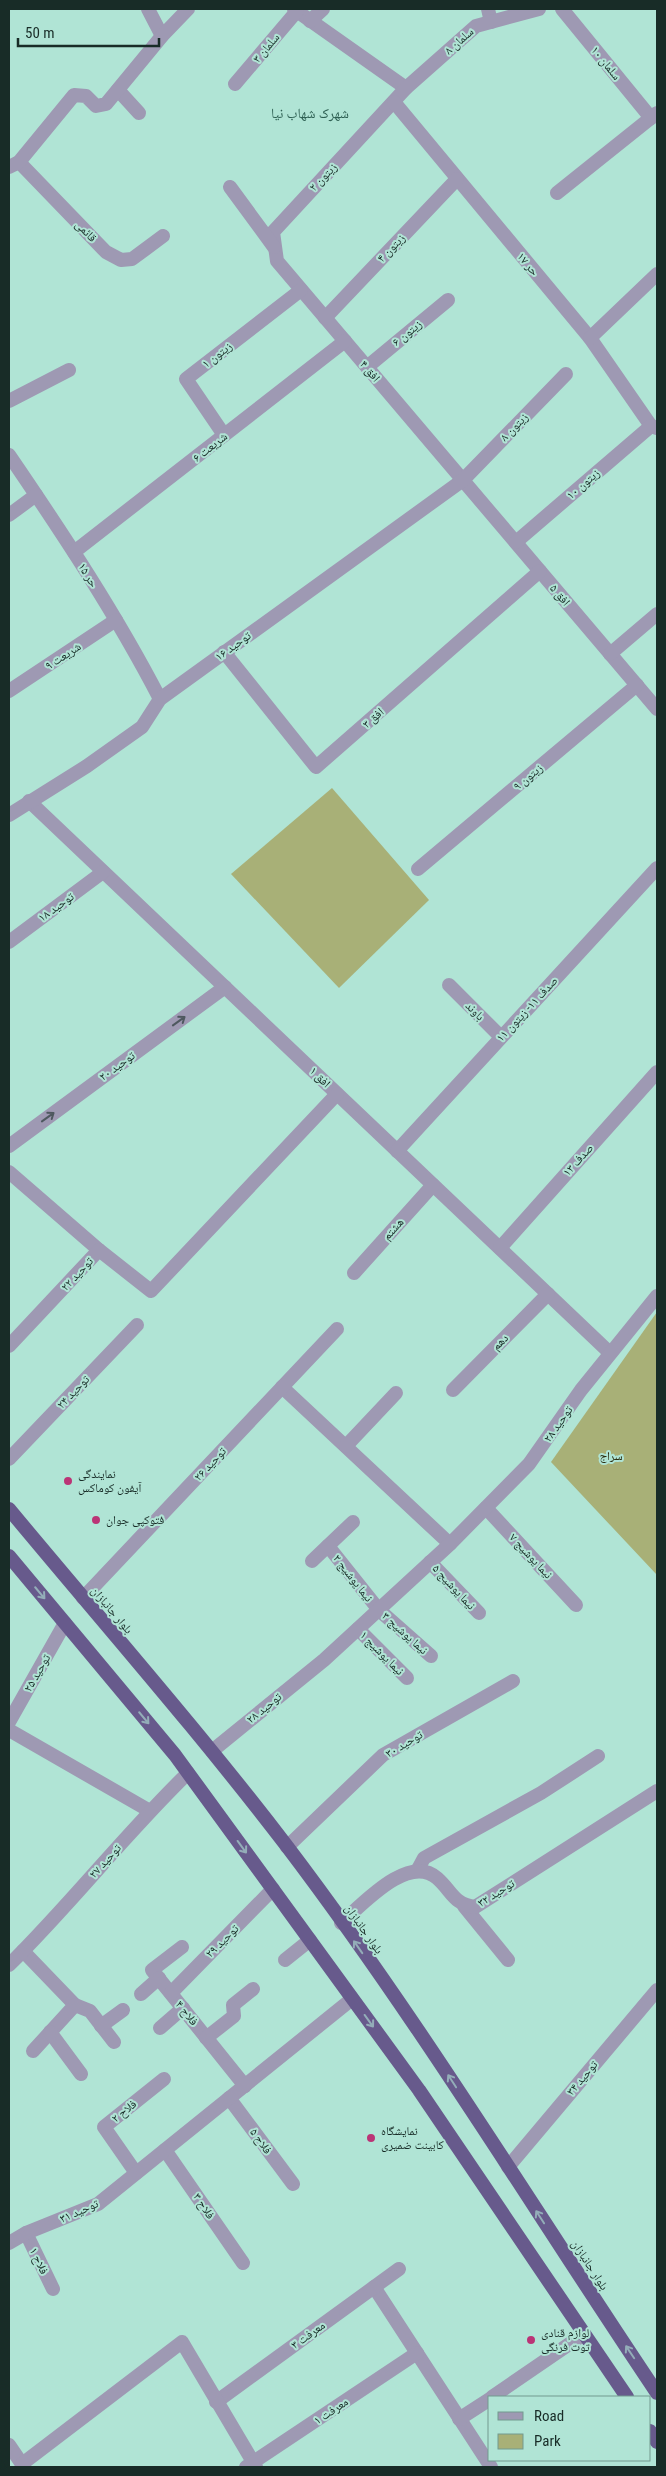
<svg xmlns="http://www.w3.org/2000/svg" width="666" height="2476" font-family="'Roboto Condensed','Noto Naskh Arabic',sans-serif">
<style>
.green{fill:#a8b077}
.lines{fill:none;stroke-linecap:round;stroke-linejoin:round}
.minor{stroke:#9e99b3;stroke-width:14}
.trunk{stroke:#675a8c;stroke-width:14}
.oneway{stroke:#4e585f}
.oneway2{stroke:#93adb8}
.poi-dot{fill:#bb3476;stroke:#b0e4d5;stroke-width:2}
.labels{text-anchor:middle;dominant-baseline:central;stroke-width:4;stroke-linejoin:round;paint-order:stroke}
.street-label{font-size:12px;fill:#182c27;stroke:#b0e4d5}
.park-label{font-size:12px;fill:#2a2d11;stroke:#b0e4d5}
.poi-label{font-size:12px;fill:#182c27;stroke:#b0e4d5;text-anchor:start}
.neighbourhood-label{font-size:14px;fill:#2e6053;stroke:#b0e4d5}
</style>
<rect width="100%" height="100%" fill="#b0e4d5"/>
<g class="green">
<polygon points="332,788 429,900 339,988 231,874"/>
<polygon points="657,1312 657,1575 551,1462"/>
</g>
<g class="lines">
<g class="minor">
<polyline points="148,9 162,36"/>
<polyline points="294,9 406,88"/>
<polyline points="488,9 491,22"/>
<polyline points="539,9 476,26 406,88 273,232 277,261 657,709"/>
<polyline points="562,9 651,118"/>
<polyline points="310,21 323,9"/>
<polyline points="235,84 297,11"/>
<polyline points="118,90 139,113"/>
<polyline points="394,102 590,338 651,426 657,428"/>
<polyline points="19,162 106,252 121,260 132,259 163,236"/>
<polyline points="9,167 19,162 74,95 86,96 96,106 106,104 162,36 188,9"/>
<polyline points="230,187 274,247"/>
<polyline points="557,193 657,113"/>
<polyline points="325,318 457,179"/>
<polyline points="590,338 657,274"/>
<polyline points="367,367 448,300"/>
<polyline points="9,401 69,370"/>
<polyline points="224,435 186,379 301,290"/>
<path d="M 9,455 C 63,534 116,614 160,699"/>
<polyline points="9,515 36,495"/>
<polyline points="516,542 651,426"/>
<polyline points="74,552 345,341"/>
<polyline points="224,652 316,767 540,571"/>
<polyline points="610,654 657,614"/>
<polyline points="9,691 116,620"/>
<polyline points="29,801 610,1353"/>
<polyline points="9,815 87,766 142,727 160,699 463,480 566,374"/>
<polyline points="418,869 637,685"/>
<polyline points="9,942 103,872"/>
<polyline points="449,985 501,1037"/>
<polyline points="9,1146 225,987"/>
<polyline points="397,1151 657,868"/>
<polyline points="9,1172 99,1250"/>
<polyline points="500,1248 657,1072"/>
<polyline points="354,1273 433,1185"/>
<polyline points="9,1346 99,1250 151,1291 337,1094"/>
<polyline points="282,1387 450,1544"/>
<polyline points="453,1390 548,1294"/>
<polyline points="346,1446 396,1393"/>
<polyline points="9,1459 137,1325"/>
<polyline points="486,1508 576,1605"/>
<polyline points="328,1546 379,1610 431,1656"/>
<polyline points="312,1561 353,1522"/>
<polyline points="430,1562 479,1613"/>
<polyline points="83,1598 337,1329"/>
<polyline points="358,1629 407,1678"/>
<polyline points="9,1722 65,1623"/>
<polyline points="9,1730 150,1811"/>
<polyline points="212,1751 324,1660 450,1544 529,1464 581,1390 657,1296"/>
<polyline points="287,1847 383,1755 513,1681"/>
<polyline points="417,1871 424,1858 541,1793 598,1756"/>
<polyline points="464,1906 508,1960"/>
<path d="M 341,1923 C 362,1905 408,1853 437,1878 C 452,1891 453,1904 475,1907 L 657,1791"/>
<polyline points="182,1947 152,1970 245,2086"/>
<polyline points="23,1951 75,2005 33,2051"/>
<polyline points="285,1960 310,1940"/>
<path d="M 9,1965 C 71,1904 125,1834 188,1773"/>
<polyline points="171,1993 273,1889"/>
<polyline points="141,1994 159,1978"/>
<polyline points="75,2005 90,2011 114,2042"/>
<polyline points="101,2026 123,2010"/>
<polyline points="160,2028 183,2008"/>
<polyline points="50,2032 81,2074"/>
<polyline points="206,2038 234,2016 233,2005 253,1989"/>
<polyline points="229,2098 293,2184"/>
<polyline points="165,2150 243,2263"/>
<polyline points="508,2167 657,1990"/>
<polyline points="136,2173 104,2127 164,2079"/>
<polyline points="26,2233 53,2289"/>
<polyline points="9,2243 26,2233 98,2204 352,1999"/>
<polyline points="374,2287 491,2467"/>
<polyline points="492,2397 584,2334"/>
<polyline points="216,2402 399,2269"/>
<polyline points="459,2419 490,2399"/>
<polyline points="9,2445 24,2467"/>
<polyline points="22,2464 182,2342 256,2467"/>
<polyline points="246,2467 417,2353"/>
</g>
<g class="trunk">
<path d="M 9,1509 C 102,1621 198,1730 286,1845 C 419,2020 534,2210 657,2393"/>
<polyline points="9,1556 175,1755 419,2090 627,2397"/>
<polyline points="650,2431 657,2442"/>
</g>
</g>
<defs><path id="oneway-shaft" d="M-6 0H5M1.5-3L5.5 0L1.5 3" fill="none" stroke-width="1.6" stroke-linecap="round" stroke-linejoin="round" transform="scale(1.25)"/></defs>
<g class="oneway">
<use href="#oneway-shaft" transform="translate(179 1021) rotate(-36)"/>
<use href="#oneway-shaft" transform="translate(48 1117) rotate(-36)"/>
</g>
<g class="oneway2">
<use href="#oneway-shaft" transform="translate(40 1593) rotate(50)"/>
<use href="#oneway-shaft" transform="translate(144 1718) rotate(50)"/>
<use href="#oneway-shaft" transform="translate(242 1847) rotate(54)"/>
<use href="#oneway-shaft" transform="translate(358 1947) rotate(-125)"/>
<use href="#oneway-shaft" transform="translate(369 2021) rotate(54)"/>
<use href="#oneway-shaft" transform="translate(452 2081) rotate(-123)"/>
<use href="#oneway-shaft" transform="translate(540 2217) rotate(-123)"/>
<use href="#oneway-shaft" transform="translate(630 2352) rotate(-124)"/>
</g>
<g class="poi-dot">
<circle cx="68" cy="1481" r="5"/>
<circle cx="96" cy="1520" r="5"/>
<circle cx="371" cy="2138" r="5"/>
<circle cx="531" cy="2340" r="5"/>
</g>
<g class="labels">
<g class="street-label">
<text transform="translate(459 41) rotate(-42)">سلمان ۸</text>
<text transform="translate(266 48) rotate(-50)">سلمان ۳</text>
<text transform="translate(606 63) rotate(51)">سلمان ۱۰</text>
<text transform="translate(323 177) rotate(-46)">زیتون ۲</text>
<text transform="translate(86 231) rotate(46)">قائمی</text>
<text transform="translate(391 248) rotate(-46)">زیتون ۴</text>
<text transform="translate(528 264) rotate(50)">حر ۱۷</text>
<text transform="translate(407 333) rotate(-39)">زیتون ۶</text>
<text transform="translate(217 355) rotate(-38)">زیتون ۱</text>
<text transform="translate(370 371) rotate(50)">افق ۴</text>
<text transform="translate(514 427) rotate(-46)">زیتون ۸</text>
<text transform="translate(210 447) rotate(-38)">شریعت ۶</text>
<text transform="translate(583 484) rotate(-41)">زیتون ۱۰</text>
<text transform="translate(88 575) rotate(58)">حر ۱۵</text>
<text transform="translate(560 595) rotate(50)">افق ۵</text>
<text transform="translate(233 646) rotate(-36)">توحید ۱۶</text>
<text transform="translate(63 656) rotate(-33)">شریعت ۹</text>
<text transform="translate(373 718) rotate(-41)">افق ۳</text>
<text transform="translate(528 777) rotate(-40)">زیتون ۹</text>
<text transform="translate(56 907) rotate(-36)">توحید ۱۸</text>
<text transform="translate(527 1009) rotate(-47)">صدف ۱۱- زیتون ۱۱</text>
<text transform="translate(475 1011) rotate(45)">باوند</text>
<text transform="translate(117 1066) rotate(-36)">توحید ۲۰</text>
<text transform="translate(320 1077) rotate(44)">افق ۱</text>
<text transform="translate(578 1160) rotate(-48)">صدف ۱۳</text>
<text transform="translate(393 1229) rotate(-48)">هشتم</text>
<text transform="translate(77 1274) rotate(-47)">توحید ۲۲</text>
<text transform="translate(500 1342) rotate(-45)">دهم</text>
<text transform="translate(73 1392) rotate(-46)">توحید ۲۴</text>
<text transform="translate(558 1424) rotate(-55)">توحید ۲۸</text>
<text transform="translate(210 1464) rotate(-47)">توحید ۲۶</text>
<text transform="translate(531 1556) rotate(47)">نیما یوشیج ۷</text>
<text transform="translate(353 1578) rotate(52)">نیما یوشیج ۲</text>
<text transform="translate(454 1587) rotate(47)">نیما یوشیج ۵</text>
<text transform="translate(112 1610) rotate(50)">بلوار جانبازان</text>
<text transform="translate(405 1633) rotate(42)">نیما یوشیج ۳</text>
<text transform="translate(382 1653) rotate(45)">نیما یوشیج ۱</text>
<text transform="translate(37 1673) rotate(-60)">توحید ۲۵</text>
<text transform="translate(264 1708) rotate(-39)">توحید ۲۸</text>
<text transform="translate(404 1744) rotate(-31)">توحید ۳۰</text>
<text transform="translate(105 1861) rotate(-48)">توحید ۲۷</text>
<text transform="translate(496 1893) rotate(-32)">توحید ۳۲</text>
<text transform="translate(364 1929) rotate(55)">بلوار جانبازان</text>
<text transform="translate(222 1941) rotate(-45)">توحید ۲۹</text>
<text transform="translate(187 2013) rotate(51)">فلاح ۴</text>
<text transform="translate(582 2078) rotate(-50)">توحید ۳۴</text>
<text transform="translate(124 2111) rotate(-39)">فلاح ۲</text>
<text transform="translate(261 2141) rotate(54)">فلاح ۵</text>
<text transform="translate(204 2206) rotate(56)">فلاح ۳</text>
<text transform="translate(79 2211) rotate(-24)">توحید ۳۱</text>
<text transform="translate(39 2261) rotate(64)">فلاح ۱</text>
<text transform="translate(590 2265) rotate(57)">بلوار جانبازان</text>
<text transform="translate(308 2335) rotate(-36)">معرفت ۳</text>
<text transform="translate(331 2411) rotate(-34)">معرفت ۱</text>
</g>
<g class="park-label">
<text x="611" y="1456">سراج</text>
</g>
<g class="poi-label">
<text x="78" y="1474">نمایندگی<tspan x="78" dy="14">آیفون کوماکس</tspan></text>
<text x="106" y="1520">فتوکپی جوان</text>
<text x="381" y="2131">نمایشگاه<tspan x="381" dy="14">کابینت ضمیری</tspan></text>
<text x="541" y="2333">لوازم قنادی<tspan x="541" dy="14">توت فرنگی</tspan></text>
</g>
<g class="neighbourhood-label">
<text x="310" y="113">شهرک شهاب نیا</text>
</g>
</g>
<rect width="666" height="2476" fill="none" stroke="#182c27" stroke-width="20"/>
<rect x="488" y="2396" width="162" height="65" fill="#b0e4d5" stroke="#739a8f"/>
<rect x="498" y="2412" width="25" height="8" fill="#9e99b3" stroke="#739a8f"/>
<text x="534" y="2421" font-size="15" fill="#182c27">Road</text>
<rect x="498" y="2434" width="25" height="15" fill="#a8b077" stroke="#739a8f"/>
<text x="534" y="2446" font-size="15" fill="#182c27">Park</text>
<path d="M18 38v8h141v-8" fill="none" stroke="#182c27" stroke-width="2.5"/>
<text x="25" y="38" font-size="15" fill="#182c27" stroke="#b0e4d5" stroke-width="4" paint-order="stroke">50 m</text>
</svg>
